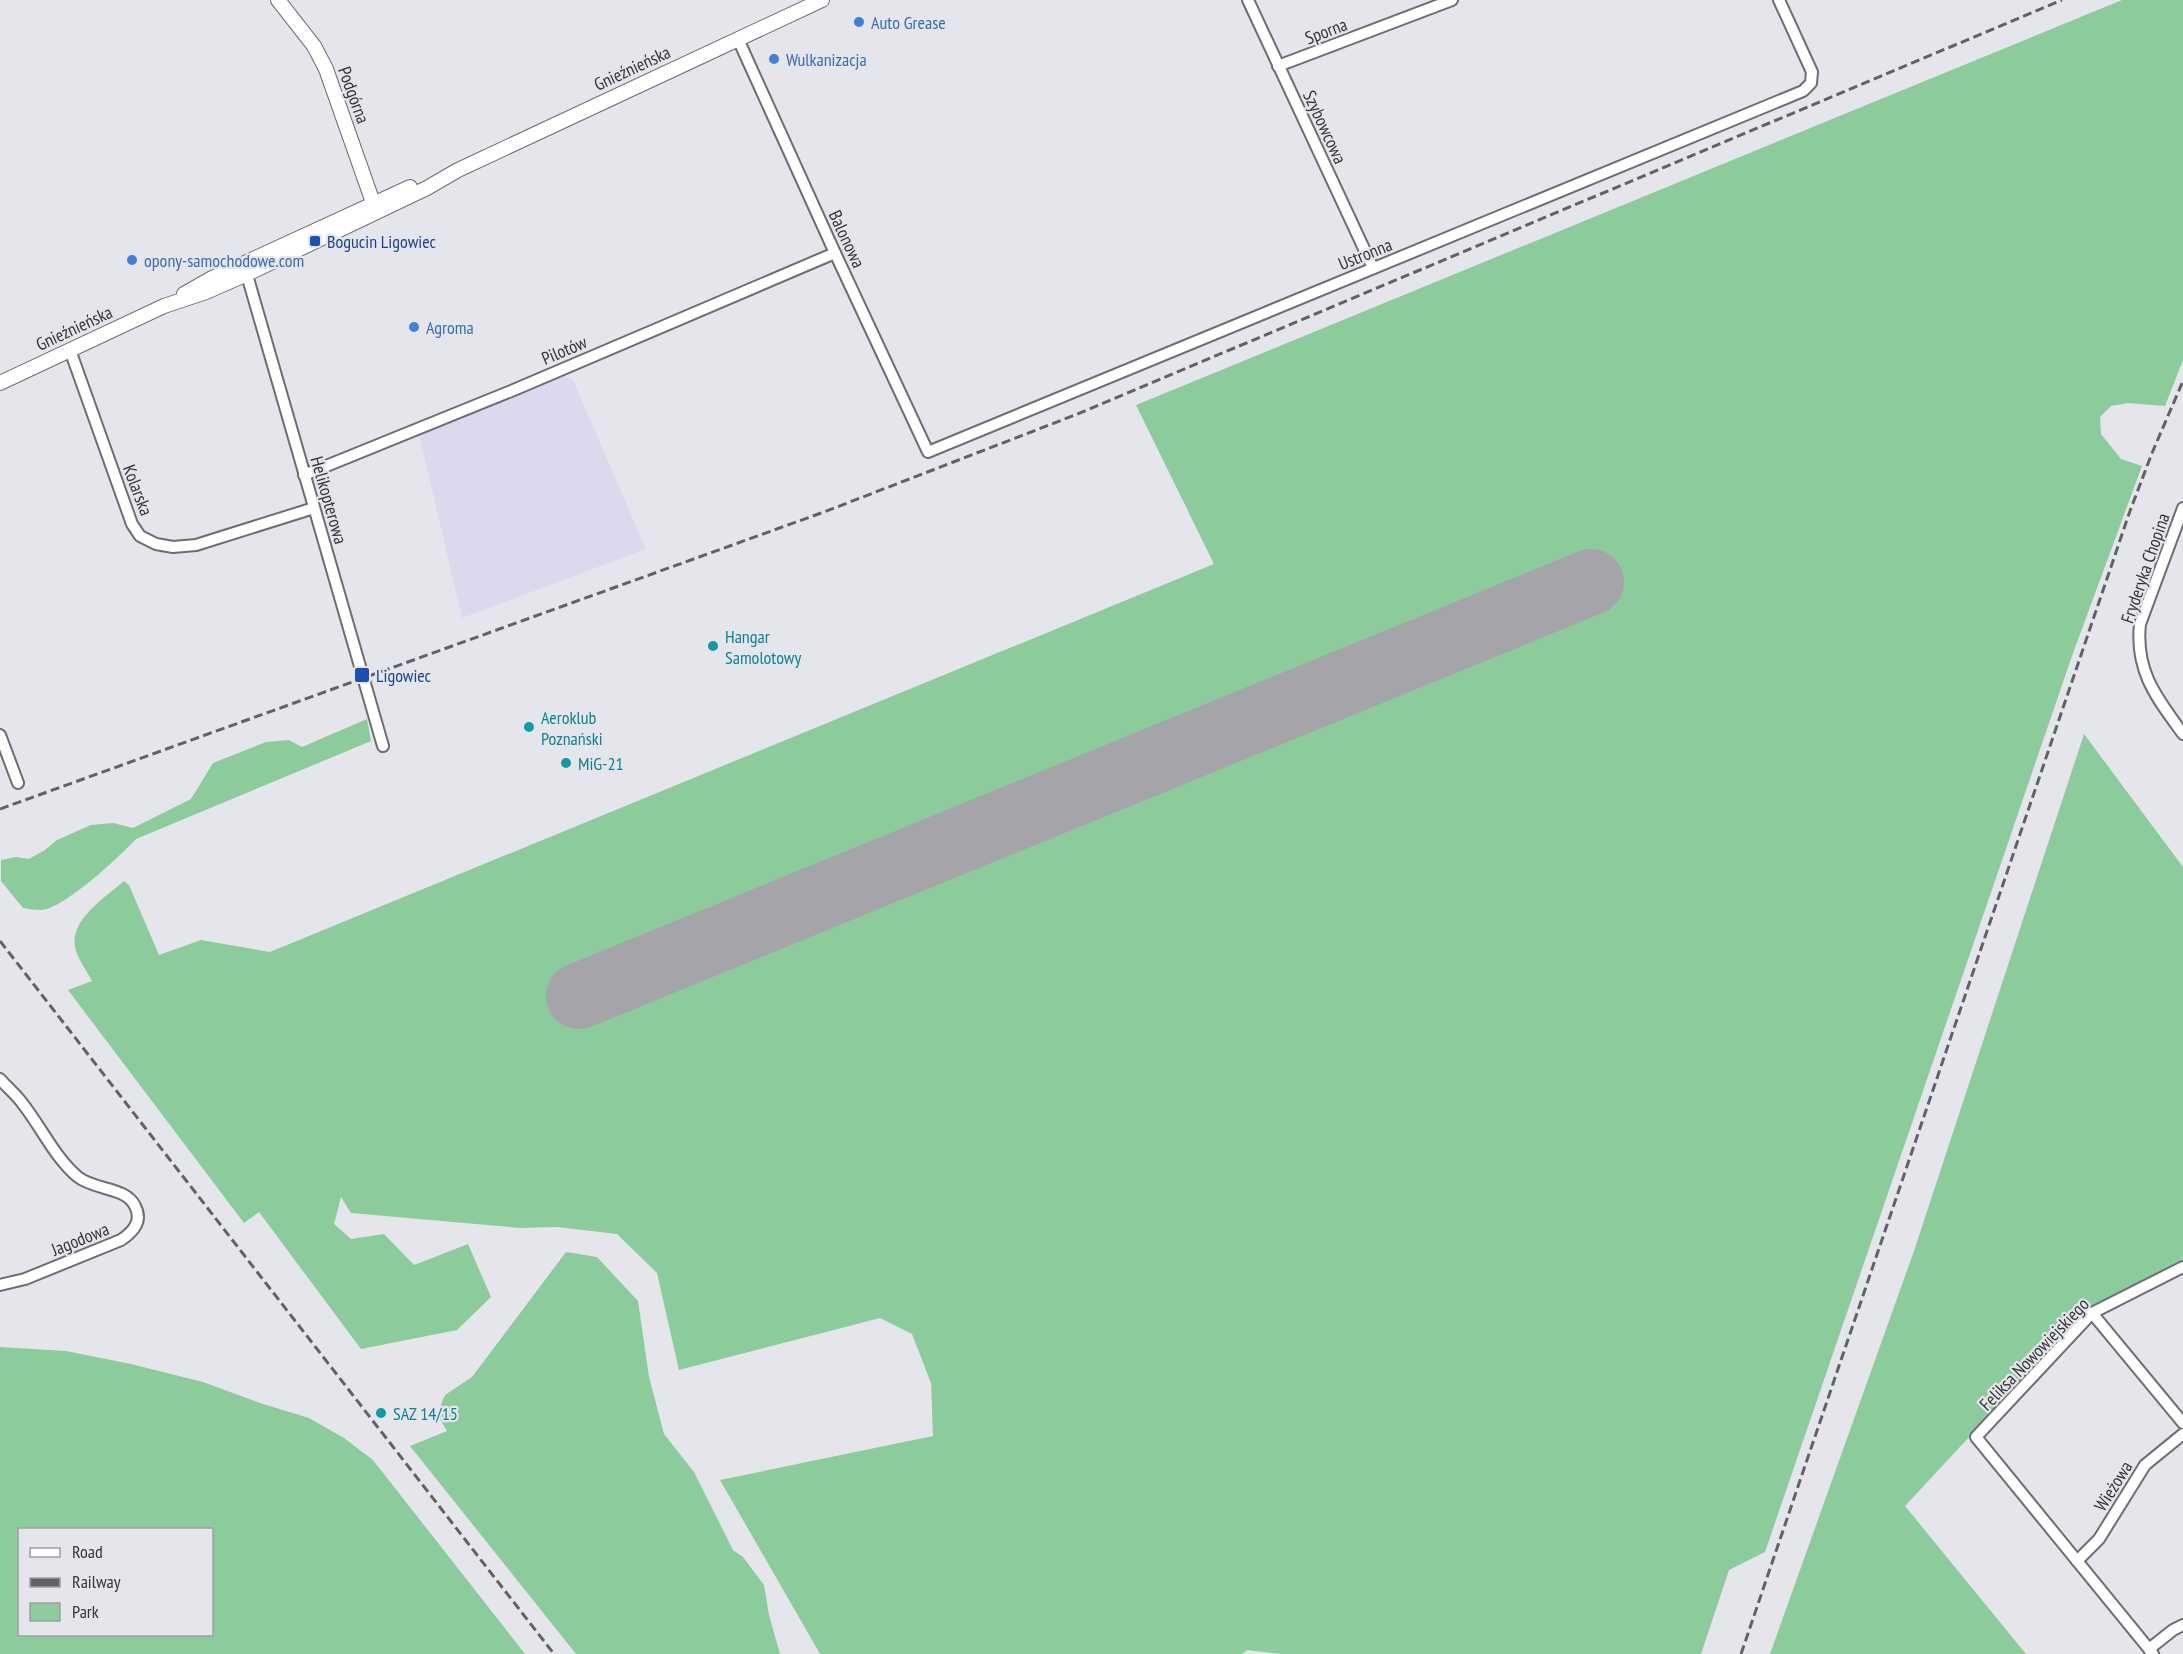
<svg xmlns="http://www.w3.org/2000/svg" width="2183" height="1654" font-family="'PT Sans Narrow',sans-serif">
<style>
.industrial{fill:#dcd9ef}
.green{fill:#8ccb9b;fill-rule:evenodd}
.lines{fill:none;stroke-linecap:round;stroke-linejoin:round}
.runway{stroke:#a4a4a9;stroke-width:66}
.street-casing{stroke:#6d6d73;stroke-width:14}
.secondary-casing{stroke:#6d6d73;stroke-width:16}
.street{stroke:#fff;stroke-width:10}
.secondary{stroke:#fff;stroke-width:14}
.rail{stroke:#626266;stroke-width:3;stroke-dasharray:9 4.5;stroke-linecap:butt}
.shop-dot{fill:#3f7fe0;stroke:#e5e5ec;stroke-width:2}
.transit-dot{fill:#1a4fb4;stroke:#e5e5ec;stroke-width:2}
.culture-dot{fill:#0f9aa8;stroke:#e5e5ec;stroke-width:2}
.labels{text-anchor:middle;dominant-baseline:central;stroke-width:4.5;stroke-linejoin:round;paint-order:stroke}
.shop-label{font-size:18px;fill:#366cbe;stroke:#e5e5ec;text-anchor:start}
.street-label{font-size:18px;fill:#343437;stroke:#e5e5ec}
.transit-label{font-size:18px;fill:#164399;stroke:#e5e5ec;text-anchor:start}
.culture-label{font-size:18px;fill:#0d838f;stroke:#e5e5ec;text-anchor:start}
</style>
<rect width="100%" height="100%" fill="#e5e5ec"/>
<polygon class="industrial" points="560,373 573,380 646,549 462,618 419,434"/>
<g class="green">
<path d="M 2122,0 L 2183,0 L 2183,360 L 2165,406 L 2128,403 L 2111,406 L 2100,417 L 2101,434 L 2121,459 L 2142,466 L 2072,656 L 1765,1552 L 1729,1570 L 1701,1654 L 1281,1654 L 1247,1650 L 1242,1654 L 820,1654 L 720,1480 L 933,1436 L 931,1383 L 912,1334 L 880,1318 L 679,1370 L 657,1273 L 617,1234 L 557,1227 L 520,1228 L 351,1213 L 341,1197 L 334,1224 L 351,1239 L 384,1234 L 414,1265 L 468,1244 L 491,1297 L 457,1330 L 361,1349 L 259,1212 L 244,1223 L 68,990 L 92,981 C 87,971 77,958 75,947 C 70,919 106,897 124,881 L 129,885 L 159,955 L 201,940 L 270,952 L 1214,564 L 1136,405 Z"/>
<path d="M 367,719 L 371,741 L 136,839 C 119,857 66,907 42,910 C 36,910 29,909 23,908 L 1,881 L 1,860 L 16,857 L 29,859 L 45,850 L 57,840 L 91,825 L 113,823 L 133,828 L 191,799 L 213,763 L 266,742 L 289,740 L 302,747 Z"/>
<polygon points="2084,734 2183,867 2183,1259 2089,1308 1905,1506 2026,1654 1770,1654 1914,1251"/>
<polygon points="566,1252 597,1257 638,1301 649,1377 664,1434 694,1472 733,1550 743,1557 764,1585 769,1615 780,1654 576,1654 410,1446 447,1431 437,1414 445,1395 472,1377"/>
<path d="M 0,1347 L 66,1351 L 131,1364 L 203,1382 L 260,1403 L 309,1418 L 344,1438 L 373,1460 L 525,1654 L 0,1654 ZM 20,1530 L 212,1530 L 212,1634 L 20,1634 Z"/>
</g>
<g class="lines">
<polyline class="runway" points="579,996 1591,582"/>
<defs>
<g id="street">
<polyline points="1248,0 1373,268"/>
<polyline points="738,39 835,253 928,452 1803,91 1811,83 1812,72 1779,0"/>
<polyline points="1278,66 1452,0"/>
<polyline points="245,268 383,746"/>
<polyline points="70,350 132,524 140,536 156,544 173,547 196,545 314,508"/>
<polyline points="304,475 516,389 835,253"/>
<path d="M 2183,508 L 2140,624 C 2135,672 2157,698 2183,734"/>
<polyline points="0,735 18,783"/>
<path d="M 0,1079 C 6,1086 13,1092 19,1099 C 40,1124 53,1156 78,1177 C 94,1190 126,1187 135,1206 C 143,1221 133,1232 121,1240 L 25,1279 L 0,1285"/>
<polyline points="2092,1313 2183,1423"/>
<polyline points="2077,1561 2099,1539 2145,1465 2183,1434"/>
<polyline points="2149,1649 2173,1630 2183,1625"/>
<polyline points="2153,1654 1976,1437 2092,1313 2183,1267"/>
</g>
<g id="secondary">
<polyline points="278,0 314,46 326,69 376,211"/>
<polyline points="184,294 212,278 410,187"/>
<polyline points="0,383 164,306 206,292 247,274 427,188 458,170 822,0"/>
</g>
</defs>
<use href="#street" class="street-casing"/>
<use href="#secondary" class="secondary-casing"/>
<use href="#street" class="street"/>
<use href="#secondary" class="secondary"/>
<g class="rail">
<polyline points="0,809 824,512 1075,415 2062,0"/>
<polyline points="0,941 554,1654"/>
<polyline points="1741,1654 2130,511 2152,453 2183,381"/>
</g>
</g>
<g class="shop-dot">
<circle cx="859" cy="22" r="6"/>
<circle cx="774" cy="59" r="6"/>
<circle cx="132" cy="260" r="6"/>
<circle cx="414" cy="327" r="6"/>
</g>
<g class="transit-dot">
<rect x="309" y="235" width="12" height="12" rx="3"/>
<rect x="354" y="667" width="16" height="16" rx="3"/>
</g>
<g class="culture-dot">
<circle cx="713" cy="646" r="6"/>
<circle cx="529" cy="727" r="6"/>
<circle cx="566" cy="763" r="6"/>
<circle cx="381" cy="1413" r="6"/>
</g>
<g class="labels">
<g class="shop-label">
<text x="871" y="22">Auto Grease</text>
<text x="786" y="59">Wulkanizacja</text>
<text x="144" y="260">opony-samochodowe.com</text>
<text x="426" y="327">Agroma</text>
</g>
<g class="street-label">
<text transform="translate(1326 31) rotate(-21)">Sporna</text>
<text transform="translate(632 68) rotate(-25)">Gnieźnieńska</text>
<text transform="translate(354 95) rotate(70)">Podgórna</text>
<text transform="translate(1325 127) rotate(65)">Szybowcowa</text>
<text transform="translate(847 239) rotate(65)">Balonowa</text>
<text transform="translate(1365 254) rotate(-22)">Ustronna</text>
<text transform="translate(74 328) rotate(-25)">Gnieźnieńska</text>
<text transform="translate(564 350) rotate(-23)">Pilotów</text>
<text transform="translate(138 490) rotate(69)">Kolarska</text>
<text transform="translate(329 500) rotate(74)">Helikopterowa</text>
<text transform="translate(2145 568) rotate(-71)">Fryderyka Chopina</text>
<text transform="translate(80 1239) rotate(-22)">Jagodowa</text>
<text transform="translate(2034 1354) rotate(-46)">Feliksa Nowowiejskiego</text>
<text transform="translate(2113 1486) rotate(-58)">Wieżowa</text>
</g>
<g class="transit-label">
<text x="327" y="241">Bogucin Ligowiec</text>
<text x="376" y="675">Ligowiec</text>
</g>
<g class="culture-label">
<text x="725" y="636">Hangar<tspan x="725" dy="21">Samolotowy</tspan></text>
<text x="541" y="717">Aeroklub<tspan x="541" dy="21">Poznański</tspan></text>
<text x="578" y="763">MiG-21</text>
<text x="393" y="1413">SAZ 14/15</text>
</g>
</g>
<rect x="18" y="1528" width="195" height="108" fill="#e5e5ec" stroke="#9e9ea4" stroke-width="1.5"/>
<rect x="30" y="1548" width="30" height="9" fill="#ffffff" stroke="#9e9ea4" stroke-width="1.5"/>
<text x="72" y="1558" font-size="18" fill="#343437">Road</text>
<rect x="30" y="1578" width="30" height="9" fill="#626266" stroke="#9e9ea4" stroke-width="1.5"/>
<text x="72" y="1588" font-size="18" fill="#343437">Railway</text>
<rect x="30" y="1603" width="30" height="18" fill="#8ccb9b" stroke="#9e9ea4" stroke-width="1.5"/>
<text x="72" y="1618" font-size="18" fill="#343437">Park</text>
</svg>
